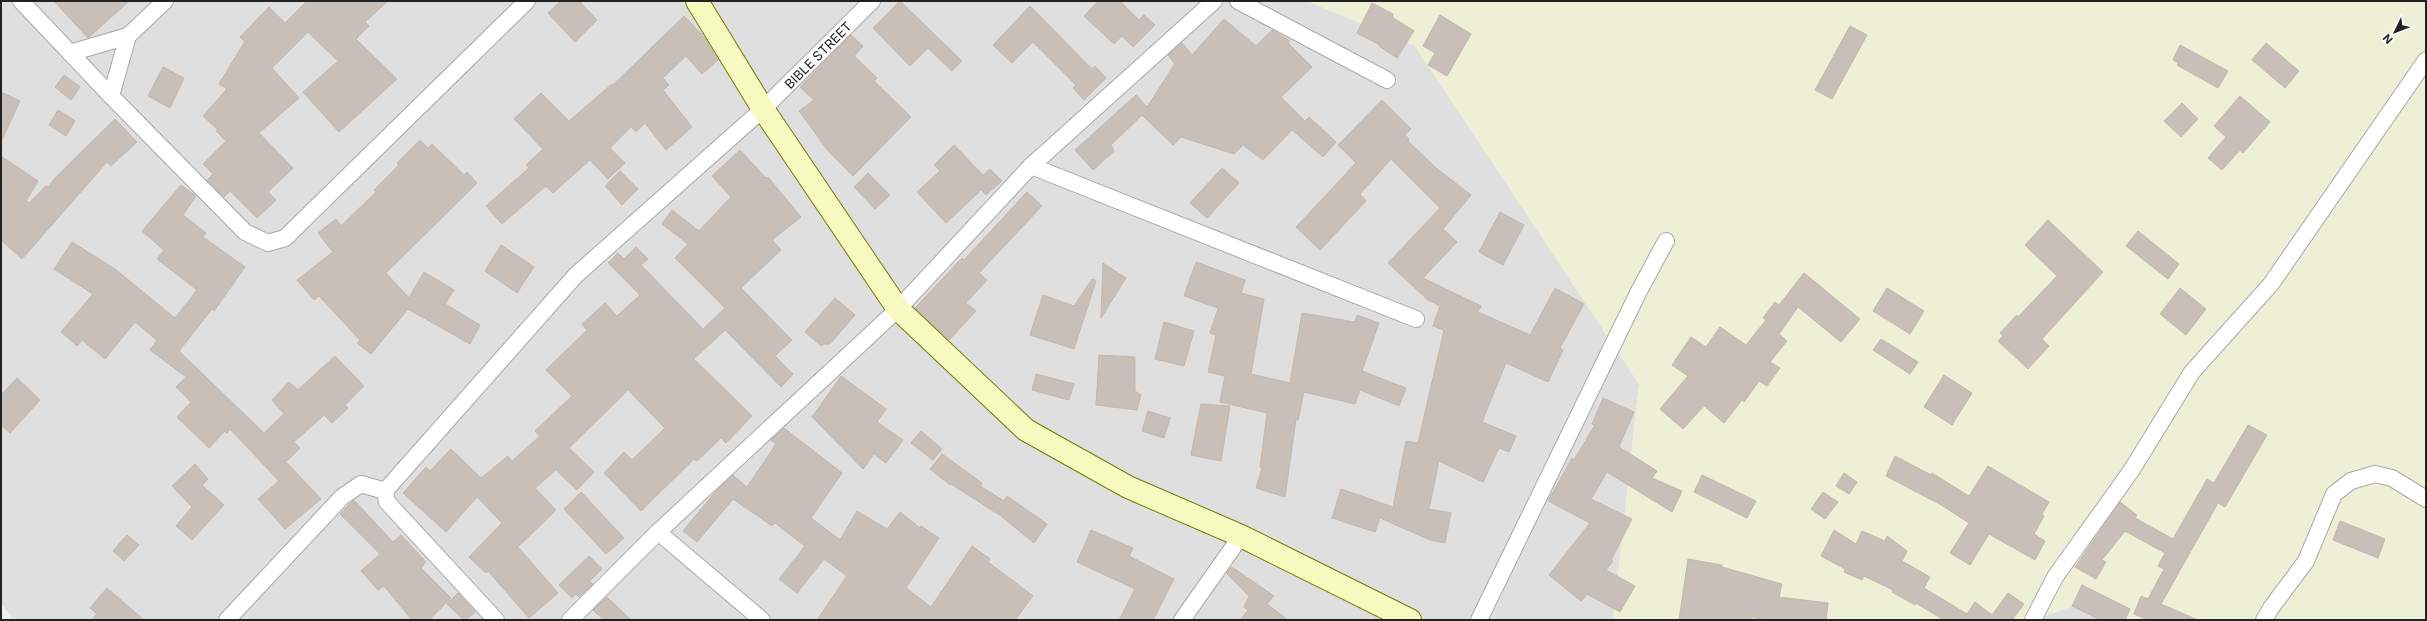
<svg xmlns="http://www.w3.org/2000/svg" width="2427" height="621" font-family="Inter,sans-serif">
<style>
.residential{fill:#e0dfdf}
.farmland{fill:#eef0d5}
.building{fill:#c7bfb8;stroke:#c4b6ab}
.lines{fill:none;stroke-linecap:round;stroke-linejoin:round}
.street-casing{stroke:#a9a9a9;stroke-width:18}
.secondary-casing{stroke:#707d05;stroke-width:24}
.street{stroke:#fff;stroke-width:16}
.secondary{stroke:#f7fabf;stroke-width:22}
.labels{text-anchor:middle;dominant-baseline:central;stroke-width:3;stroke-linejoin:round;paint-order:stroke}
.street-label{font-size:13px;fill:#222;stroke:#fff}
</style>
<rect width="100%" height="100%" fill="#f2efe9"/>
<g class="residential">
<polygon points="1,1 1307,1 1415,46 1639,384 1613,620 13,620 1,603"/>
<polygon points="2091,600 2125,620 2032,620"/>
</g>
<polygon class="farmland" points="1307,1 2426,1 2426,620 2125,620 2091,600 2032,620 1613,620 1639,384 1415,46"/>
<g class="building">
<polygon points="54,1 129,1 88,38"/>
<polygon points="307,1 388,1 365,22 369,26 356,39 397,79 339,132 303,92 338,61 308,32 272,68 299,98 259,133 293,168 268,192 276,200 257,218 230,191 224,197 207,180 213,174 203,164 226,141 216,131 218,130 203,116 227,89 219,84 245,41 240,37 269,7 285,23"/>
<polygon points="561,1 579,1 597,20 575,42 548,13"/>
<polygon points="900,1 962,61 952,71 928,48 910,66 873,28"/>
<polygon points="1098,1 1120,1 1139,20 1144,15 1155,25 1133,47 1122,36 1114,44 1084,16"/>
<polygon points="1372,3 1393,14 1392,17 1414,31 1397,58 1379,46 1380,45 1357,33"/>
<polygon points="1030,6 1092,69 1095,66 1106,78 1084,100 1073,88 1076,85 1033,42 1012,63 993,45"/>
<polygon points="1440,15 1471,34 1447,76 1428,65 1435,53 1423,46"/>
<polygon points="684,16 704,37 718,60 702,74 686,56 663,78 669,85 663,90 692,127 666,150 645,123 636,132 631,127 610,148 625,163 608,179 590,160 553,193 546,186 502,224 486,206 529,168 526,165 543,149 514,119 541,93 569,121 612,84 613,85"/>
<polygon points="1224,19 1256,46 1272,30 1290,41 1288,43 1312,67 1281,97 1305,121 1309,117 1336,142 1323,157 1292,130 1263,160 1243,145 1234,154 1181,137 1173,145 1142,115 1111,145 1114,151 1093,170 1075,150 1136,95 1147,107 1175,64 1168,55 1182,43 1192,55"/>
<polygon points="1850,26 1867,35 1832,99 1815,90"/>
<polygon points="851,35 863,46 854,56 877,78 874,81 911,117 853,176 829,152 799,111 814,100 800,87"/>
<polygon points="2266,43 2299,71 2285,88 2252,60"/>
<polygon points="2180,45 2228,71 2218,88 2177,65 2178,63 2173,60"/>
<polygon points="163,67 184,78 170,108 148,96"/>
<polygon points="64,75 80,87 71,100 55,87"/>
<polygon points="1,92 20,101 1,142"/>
<polygon points="2240,96 2270,122 2243,153 2240,150 2222,170 2208,158 2226,137 2214,126"/>
<polygon points="1382,100 1411,129 1405,135 1409,139 1408,141 1436,168 1471,195 1443,229 1457,242 1423,278 1481,306 1478,312 1530,335 1555,288 1584,304 1560,348 1563,350 1548,382 1506,363 1482,422 1516,436 1509,452 1499,448 1483,482 1439,461 1429,509 1451,513 1445,543 1430,540 1380,518 1375,532 1332,518 1341,489 1393,507 1406,441 1418,443 1444,330 1433,326 1440,306 1428,300 1388,263 1440,208 1391,159 1360,194 1366,201 1320,250 1296,227 1356,163 1338,145"/>
<polygon points="2182,103 2198,119 2181,137 2164,121"/>
<polygon points="58,110 75,121 66,136 49,125"/>
<polygon points="115,119 137,142 111,166 107,162 22,259 1,240 1,156 38,181 26,201 29,203 46,186 48,187 56,177"/>
<polygon points="420,140 428,148 432,144 464,175 467,172 477,183 386,273 409,298 424,272 454,290 445,304 480,325 470,344 408,309 371,354 357,343 360,340 319,296 314,300 297,280 333,252 318,233 336,219 341,226 376,192 374,190 399,165 397,163"/>
<polygon points="954,145 983,175 990,169 1002,181 986,195 981,190 946,223 917,192 940,171 934,165"/>
<polygon points="740,150 766,178 768,177 801,217 772,240 781,250 741,288 792,340 775,356 793,374 781,387 725,330 694,359 752,416 726,443 721,438 697,461 694,459 641,511 604,473 624,452 632,460 665,428 628,390 569,448 594,472 577,490 556,470 535,488 556,510 518,547 558,593 529,618 488,571 486,573 469,557 502,523 477,497 446,532 403,493 426,467 430,471 451,449 481,478 508,456 512,461 540,436 535,431 572,396 546,370 587,330 582,324 605,303 617,316 640,295 608,263 618,253 624,259 636,247 648,259 641,265 703,329 725,308 675,258 688,244 662,224 672,210 699,231 731,197 712,176"/>
<polygon points="1222,168 1239,183 1207,218 1190,203"/>
<polygon points="620,171 638,189 622,205 605,186"/>
<polygon points="868,173 890,195 875,209 854,187"/>
<polygon points="181,185 196,196 183,215 206,233 203,237 245,267 214,311 212,309 179,351 264,433 284,414 272,400 289,382 298,390 335,356 364,386 345,405 348,408 332,423 324,415 294,442 300,448 286,462 321,499 285,529 258,499 279,481 230,429 227,433 225,431 209,448 177,417 191,402 176,387 186,377 150,350 157,340 135,322 105,359 82,340 77,346 61,332 93,294 54,269 72,242 115,269 175,318 197,290 157,259 164,250 142,231"/>
<polygon points="1027,192 1042,206 979,273 987,280 966,303 976,311 949,340 915,308 962,258 964,260"/>
<polygon points="1500,212 1524,225 1503,265 1479,252"/>
<polygon points="2048,220 2103,272 2042,339 2049,346 2028,369 1998,341 2003,336 2000,333 2017,315 2018,317 2057,276 2025,245"/>
<polygon points="2138,231 2179,264 2168,279 2126,246"/>
<polygon points="501,245 534,267 517,293 485,271"/>
<polygon points="1196,262 1245,280 1241,293 1264,299 1251,374 1290,383 1302,313 1355,322 1357,315 1379,323 1362,371 1406,388 1399,406 1360,390 1355,404 1304,392 1298,420 1296,419 1285,497 1256,488 1262,468 1260,467 1267,413 1220,402 1225,376 1208,372 1216,335 1210,333 1218,308 1184,296"/>
<polygon points="1103,263 1126,278 1101,318"/>
<polygon points="1804,273 1860,319 1841,342 1798,307 1779,334 1787,341 1770,362 1780,368 1767,386 1759,381 1744,402 1742,400 1724,423 1704,406 1683,429 1660,409 1688,376 1672,365 1691,337 1706,347 1720,327 1746,345 1766,320 1763,318 1775,302 1779,305"/>
<polygon points="1092,279 1096,281 1074,349 1030,335 1043,295 1074,306"/>
<polygon points="1887,288 1924,311 1910,334 1873,311"/>
<polygon points="2180,288 2206,309 2186,335 2160,314"/>
<polygon points="835,298 855,315 830,344 824,344 821,346 805,332"/>
<polygon points="1164,322 1194,331 1184,366 1155,359"/>
<polygon points="1881,339 1918,362 1910,374 1873,350"/>
<polygon points="1099,355 1135,357 1135,391 1141,395 1137,410 1096,405"/>
<polygon points="1036,374 1074,384 1069,400 1032,390"/>
<polygon points="1944,375 1972,393 1952,425 1924,407"/>
<polygon points="841,376 886,409 877,422 903,440 886,463 874,454 863,469 812,417"/>
<polygon points="17,378 40,400 10,433 1,425 1,395"/>
<polygon points="1603,398 1634,412 1619,447 1657,471 1652,478 1682,491 1672,512 1607,472 1591,499 1632,519 1611,560 1613,561 1606,570 1635,586 1620,612 1587,594 1581,601 1549,575 1590,523 1548,501 1572,458 1574,460 1595,425 1592,424"/>
<polygon points="1201,404 1230,406 1221,461 1191,455"/>
<polygon points="1148,411 1170,418 1164,438 1142,431"/>
<polygon points="2248,425 2267,435 2225,507 2218,503 2161,604 2198,620 2148,620 2134,614 2141,596 2148,599 2164,569 2158,566 2165,553 2125,531 2102,560 2106,562 2096,579 2075,567 2120,502 2137,515 2135,518 2173,539 2207,479 2214,483"/>
<polygon points="784,428 842,473 811,518 840,540 857,511 887,529 900,512 920,528 921,526 939,538 906,588 931,607 972,546 990,559 988,562 1033,596 1015,620 817,620 847,576 824,559 797,593 779,579 805,546 775,523 772,526 733,499 697,542 683,531 717,490 733,475 747,487 776,444 771,440"/>
<polygon points="921,431 942,449 933,460 911,443"/>
<polygon points="942,454 982,483 980,486 1004,501 1007,496 1047,524 1034,543 1001,516 951,484 950,485 930,469"/>
<polygon points="1895,456 1931,475 1932,473 1969,496 1988,466 2049,502 2042,514 2044,516 2034,534 2045,541 2035,560 1989,534 1970,565 1950,553 1969,523 1943,506 1886,476"/>
<polygon points="195,464 208,479 202,485 224,505 192,540 176,526 192,507 172,486"/>
<polygon points="1844,473 1857,482 1849,494 1836,486"/>
<polygon points="1702,475 1756,501 1747,518 1694,492"/>
<polygon points="581,492 624,538 606,554 564,509"/>
<polygon points="1823,492 1838,502 1825,519 1811,509"/>
<polygon points="354,500 393,542 401,535 426,562 421,568 451,598 429,620 412,620 384,586 378,590 361,571 380,554 340,514"/>
<polygon points="2340,521 2385,539 2378,558 2333,540"/>
<polygon points="1091,530 1133,548 1129,556 1174,579 1153,620 1119,620 1135,589 1077,562"/>
<polygon points="1834,530 1856,544 1862,531 1885,541 1887,536 1907,551 1902,561 1930,577 1924,588 1967,614 1975,602 1992,615 2008,593 2024,604 2012,620 1944,620 1916,603 1915,605 1892,592 1893,590 1864,576 1862,580 1844,572 1845,569 1821,556"/>
<polygon points="127,535 139,545 124,561 113,551"/>
<polygon points="589,556 602,569 590,581 593,584 579,597 576,594 572,598 559,585"/>
<polygon points="1688,559 1722,565 1722,567 1782,584 1779,597 1828,603 1826,620 1764,620 1752,617 1751,620 1679,620"/>
<polygon points="1232,567 1274,596 1267,604 1288,620 1240,620 1248,610 1244,607 1249,596 1226,573"/>
<polygon points="2082,585 2130,609 2125,620 2100,620 2072,606"/>
<polygon points="107,588 144,620 92,620 97,614 90,608"/>
<polygon points="458,593 475,612 466,620 464,620 447,604"/>
<polygon points="607,597 631,620 604,620 593,610"/>
</g>
<g class="lines">
<defs>
<g id="street">
<polyline points="21,1 111,96 245,232 268,243 285,238 527,1"/>
<polyline points="1238,1 1387,80"/>
<polyline points="70,53 128,36"/>
<polyline points="111,96 128,36 165,1"/>
<polyline points="1031,166 1416,319"/>
<polyline points="658,532 762,620"/>
<polyline points="227,620 342,497 361,484 385,491"/>
<polyline points="496,620 387,502 385,491 576,275 763,109 872,1"/>
<polyline points="570,620 658,532 898,309 1031,166 1214,1"/>
<polyline points="1182,620 1241,536"/>
<polyline points="1479,620 1639,291 1666,241"/>
<polyline points="2033,620 2055,577 2131,471 2192,372 2271,284 2426,60"/>
<polyline points="2264,620 2271,608 2306,561 2334,494 2351,481 2375,474 2392,478 2426,499"/>
</g>
<polyline id="secondary" points="697,1 763,109 898,309 1026,430 1128,487 1241,536 1410,620"/>
</defs>
<use href="#street" class="street-casing"/>
<use href="#secondary" class="secondary-casing"/>
<use href="#street" class="street"/>
<use href="#secondary" class="secondary"/>
</g>
<g class="labels">
<g class="street-label">
<text transform="translate(818 55) rotate(-45)">BIBLE STREET</text>
</g>
</g>
<rect width="2427" height="621" fill="none" stroke="#222222" stroke-width="4"/>
<g transform="translate(2395 32) rotate(227)" stroke="#ffffff" stroke-width="3" paint-order="stroke">
<path d="M0-3L7 15L0 10L-7 15Z" fill="#222222"/>
<text y="-6" font-size="11" font-weight="bold" text-anchor="middle" fill="#222222">N</text>
</g>
</svg>
